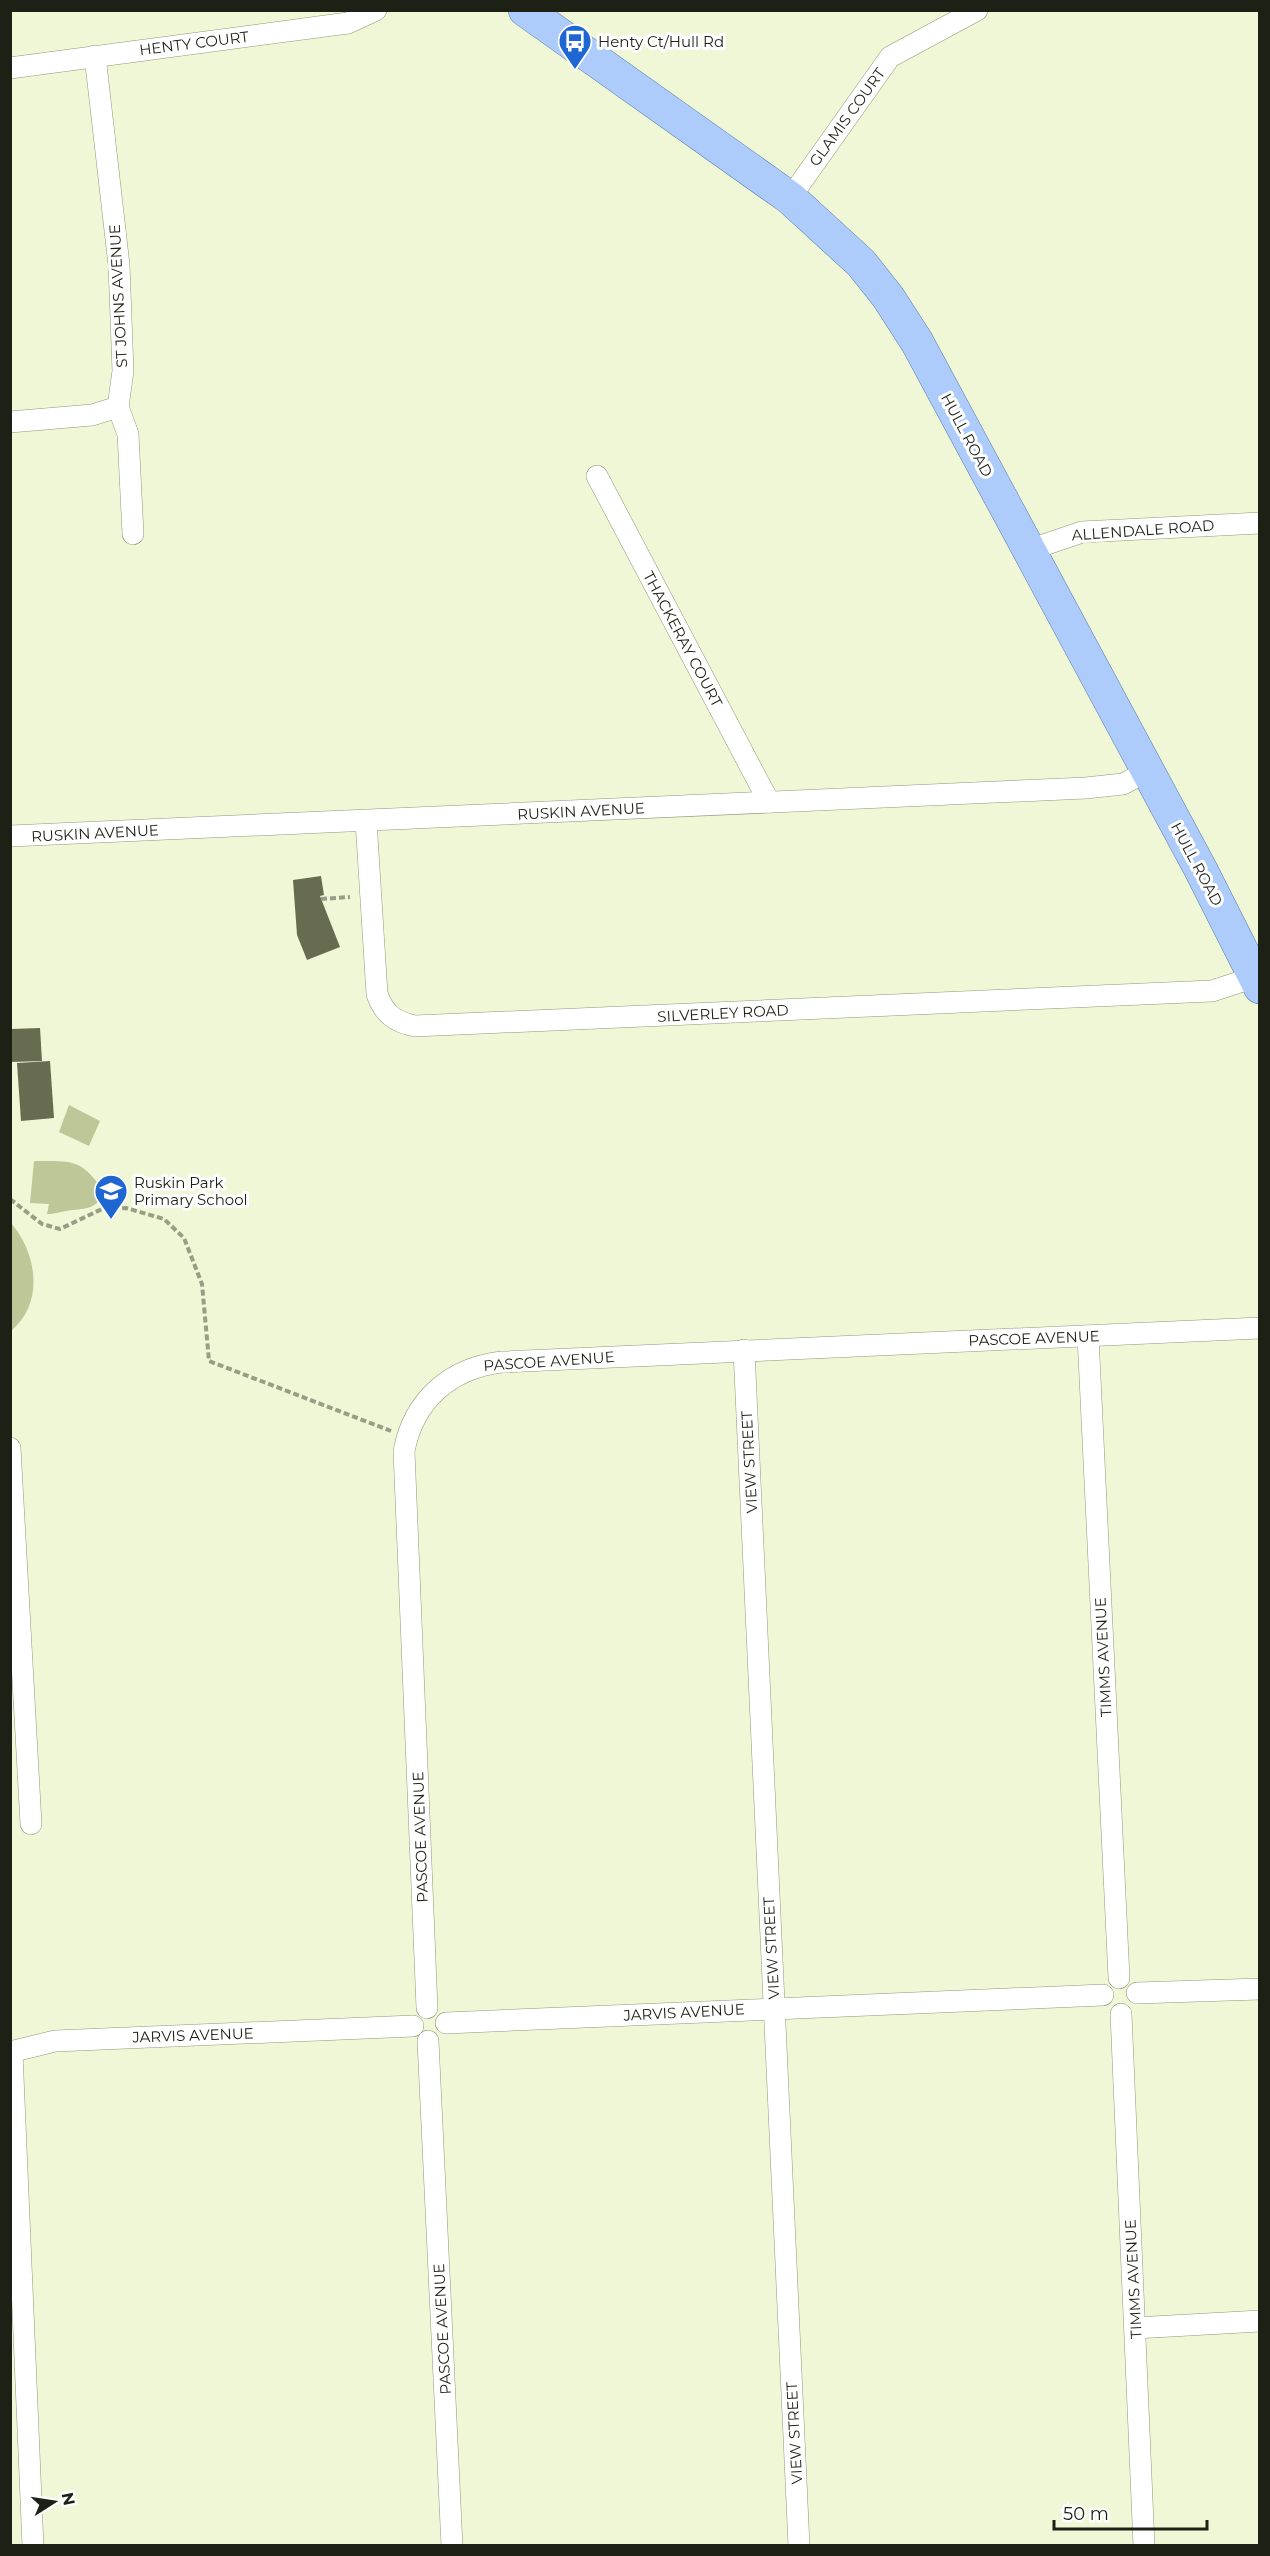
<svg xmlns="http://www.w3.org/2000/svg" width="1270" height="2556" font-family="Montserrat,sans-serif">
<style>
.green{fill:#bdc797}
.building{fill:#676c50}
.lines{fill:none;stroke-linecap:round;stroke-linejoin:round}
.minor-casing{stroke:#919779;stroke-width:22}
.primary-casing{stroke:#587aa9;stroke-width:34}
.path{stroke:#989d86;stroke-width:4;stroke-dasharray:6 3;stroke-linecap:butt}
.minor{stroke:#fff;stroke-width:21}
.primary{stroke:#adccfb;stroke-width:33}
.labels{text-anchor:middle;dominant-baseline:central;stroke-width:6;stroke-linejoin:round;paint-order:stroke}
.poi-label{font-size:15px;fill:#1d2014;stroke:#fff;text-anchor:start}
.street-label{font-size:15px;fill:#1d2014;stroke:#fff}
</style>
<rect width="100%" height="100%" fill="#f0f7d7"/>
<g class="green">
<polygon points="69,1105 100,1121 89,1146 59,1132"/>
<path d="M 34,1161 C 73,1161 80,1158 104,1191 C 97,1211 84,1208 66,1211 C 59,1212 55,1214 47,1214 L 49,1204 L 30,1203 Z"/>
<path d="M 10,1222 C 37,1252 45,1303 11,1331 Z"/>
</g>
<g class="building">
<polygon points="321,876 324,895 320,896 340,947 307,960 297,935 293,880"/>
<polygon points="40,1028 42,1061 12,1062 11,1029"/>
<polygon points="50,1061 54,1118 21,1121 17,1063"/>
</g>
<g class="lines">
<defs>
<g id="minor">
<polyline points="95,56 119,265 123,371 118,407 128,434 133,534"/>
<polyline points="10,68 348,23 376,10"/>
<polyline points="790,198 890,57 977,10"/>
<polyline points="10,422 92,415 118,407"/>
<polyline points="597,476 769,802"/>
<polyline points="1029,550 1082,532 1260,523"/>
<path d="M 366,821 L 377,994 C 384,1014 395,1022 415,1026 L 1212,991 L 1255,977"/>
<polyline points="10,836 1086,788 1123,784 1148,771"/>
<polyline points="1088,1336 1119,1978"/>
<polyline points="744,1350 799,2546"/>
<polyline points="10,1448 31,1824"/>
<polyline points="1137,1993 1260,1989"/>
<path d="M 427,2008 L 404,1451 C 414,1399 451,1368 502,1362 L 1260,1328"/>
<polyline points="1121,2014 1144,2546"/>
<polyline points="446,2023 1103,1995"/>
<polyline points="428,2041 452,2546"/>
<polyline points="10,2052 55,2041 413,2026"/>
<polyline points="12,2053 33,2546"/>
<polyline points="1135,2328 1260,2321"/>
</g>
<polyline id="primary" points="525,10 790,198 861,263 888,297 917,342 1029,550 1201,870 1260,987"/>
</defs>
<use href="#minor" class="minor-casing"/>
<use href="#primary" class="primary-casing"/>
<g class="path">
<polyline points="321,899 350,897"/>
<polyline points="10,1199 42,1224 60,1229 102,1209 126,1208 164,1219 184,1238 202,1284 209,1361 391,1431"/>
</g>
<use href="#minor" class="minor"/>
<use href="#primary" class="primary"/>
</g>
<defs>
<symbol id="bus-pin" viewBox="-11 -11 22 30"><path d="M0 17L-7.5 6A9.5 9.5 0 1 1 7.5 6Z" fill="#1e67d2" stroke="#fff"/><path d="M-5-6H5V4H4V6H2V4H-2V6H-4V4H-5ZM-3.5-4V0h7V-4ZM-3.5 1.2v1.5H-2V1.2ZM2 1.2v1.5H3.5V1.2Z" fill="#fff"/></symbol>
<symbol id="school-pin" viewBox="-11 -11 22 30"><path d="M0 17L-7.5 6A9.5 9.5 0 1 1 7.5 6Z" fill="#1e67d2" stroke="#fff"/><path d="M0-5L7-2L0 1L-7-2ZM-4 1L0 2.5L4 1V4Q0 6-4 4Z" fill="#fff"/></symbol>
</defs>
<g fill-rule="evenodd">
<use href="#bus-pin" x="556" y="22" width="38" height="52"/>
<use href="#school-pin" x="92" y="1172" width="38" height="52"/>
</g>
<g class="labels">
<g class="poi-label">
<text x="598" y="41">Henty Ct/Hull Rd</text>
<text x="134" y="1182">Ruskin Park<tspan x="134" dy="17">Primary School</tspan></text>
</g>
<g class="street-label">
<text transform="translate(194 43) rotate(-7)">HENTY COURT</text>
<text transform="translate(847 117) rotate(-54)">GLAMIS COURT</text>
<text transform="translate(118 296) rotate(-93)">ST JOHNS AVENUE</text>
<text transform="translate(967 435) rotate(62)">HULL ROAD</text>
<text transform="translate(1143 530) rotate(-4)">ALLENDALE ROAD</text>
<text transform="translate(683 639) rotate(62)">THACKERAY COURT</text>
<text transform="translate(581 811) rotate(-3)">RUSKIN AVENUE</text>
<text transform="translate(95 833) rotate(-3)">RUSKIN AVENUE</text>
<text transform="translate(1197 864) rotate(62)">HULL ROAD</text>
<text transform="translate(723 1013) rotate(-3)">SILVERLEY ROAD</text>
<text transform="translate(1034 1338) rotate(-2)">PASCOE AVENUE</text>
<text transform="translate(549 1361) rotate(-4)">PASCOE AVENUE</text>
<text transform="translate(749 1462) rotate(-93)">VIEW STREET</text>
<text transform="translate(1103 1657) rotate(-93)">TIMMS AVENUE</text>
<text transform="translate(420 1837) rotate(-92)">PASCOE AVENUE</text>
<text transform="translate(771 1948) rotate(-93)">VIEW STREET</text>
<text transform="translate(684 2012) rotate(-3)">JARVIS AVENUE</text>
<text transform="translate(193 2035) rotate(-2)">JARVIS AVENUE</text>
<text transform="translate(1133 2279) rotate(-93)">TIMMS AVENUE</text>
<text transform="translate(442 2329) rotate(-93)">PASCOE AVENUE</text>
<text transform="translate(794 2433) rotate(-93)">VIEW STREET</text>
</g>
</g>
<rect width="1270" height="2556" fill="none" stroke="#1d2014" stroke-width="24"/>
<g transform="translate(54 2502) rotate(78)" stroke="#ffffff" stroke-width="4.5" paint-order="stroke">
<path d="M0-4.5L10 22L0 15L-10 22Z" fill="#1d2014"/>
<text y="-9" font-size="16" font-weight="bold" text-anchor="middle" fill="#1d2014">N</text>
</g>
<path d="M1054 2520v9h153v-9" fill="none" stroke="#1d2014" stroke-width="3"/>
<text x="1063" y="2520" font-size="18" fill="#1d2014" stroke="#ffffff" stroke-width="4.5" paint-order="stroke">50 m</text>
</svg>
